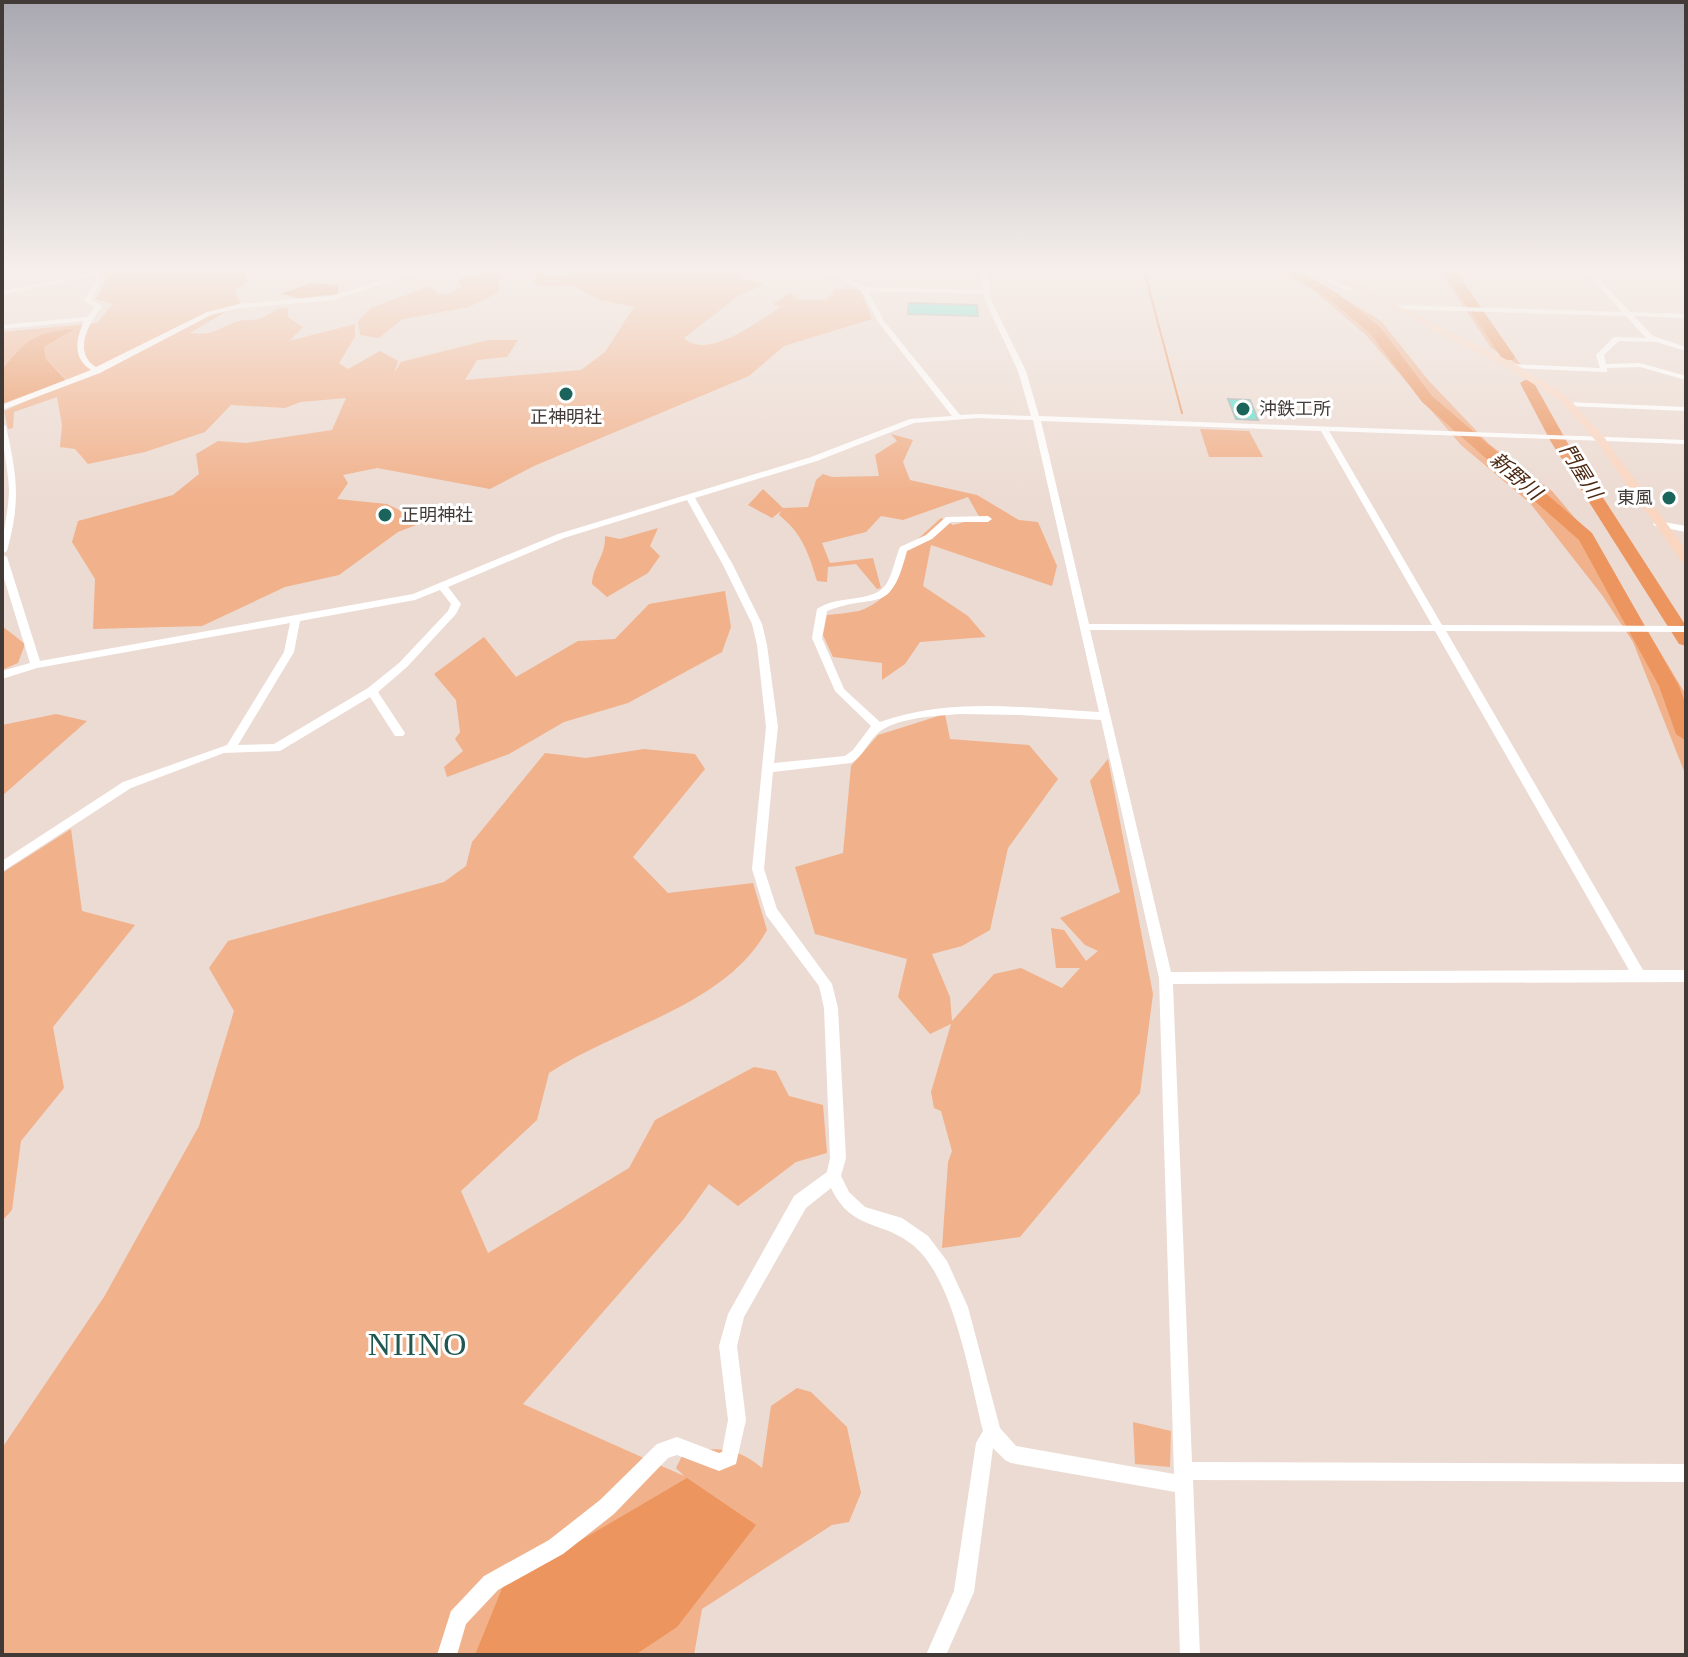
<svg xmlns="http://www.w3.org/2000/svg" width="1688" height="1657" font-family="'Times New Roman','Noto Sans JP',serif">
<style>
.green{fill:#f1b18b}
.water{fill:#ec955f}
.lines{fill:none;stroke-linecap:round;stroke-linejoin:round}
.stream{stroke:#ec955f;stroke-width:2}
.river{fill:#ec955f;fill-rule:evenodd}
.building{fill:#51e3d0;stroke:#a0b3b0;stroke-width:2}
.minor{fill:#fff;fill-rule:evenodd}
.major{fill:#fad6c1;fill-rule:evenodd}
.poi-dot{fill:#1a645b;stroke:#fff;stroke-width:3}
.labels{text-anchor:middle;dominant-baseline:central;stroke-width:6;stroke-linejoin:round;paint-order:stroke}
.far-poi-label{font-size:18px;fill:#413a37;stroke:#fff;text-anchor:start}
.far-water-label{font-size:20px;font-style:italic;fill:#4a2711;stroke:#fff}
.near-quarter-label{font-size:32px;letter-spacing:2px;fill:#205851;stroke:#fff}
</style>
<rect width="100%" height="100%" fill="#ecdbd2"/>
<g class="green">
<path d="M 89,267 L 243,267 L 248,282 L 234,290 L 240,303 L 190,333 C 209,336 217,330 233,323 C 240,319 251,321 259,319 C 271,315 274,307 288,308 L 288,317 L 303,327 L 289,341 L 355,324 L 355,337 L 339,363 L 348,369 L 380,351 L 398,361 L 394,373 L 401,362 L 488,340 L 518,340 L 507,357 L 477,360 L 465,380 L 581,370 L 605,352 L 634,307 L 601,300 L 572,285 L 548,287 L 532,283 L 538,277 L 523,268 L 499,269 L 499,292 L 469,307 L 403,319 L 379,338 L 360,335 L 358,321 L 371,308 L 430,286 L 438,294 L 450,294 L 462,286 L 457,280 L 484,272 L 484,267 L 539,267 L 544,274 L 564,276 L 581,267 L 722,267 L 737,273 L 737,278 L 765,284 L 741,294 L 684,338 C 708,361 758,321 781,307 L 773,304 L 790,293 L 799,300 L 827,300 L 835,289 L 860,289 L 872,319 L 784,346 L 749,376 L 534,466 L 490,489 L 377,468 L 343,475 L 348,483 L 337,499 L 387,504 L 424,522 L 398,532 L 339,575 L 285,587 L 202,626 L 93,629 L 95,579 L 72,542 L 78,521 L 173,495 L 199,474 L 196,454 L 218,441 L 246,443 L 332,430 L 346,398 L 301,402 L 285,408 L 231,405 L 205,432 L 145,452 L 88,464 L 75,449 L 60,447 L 62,425 L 57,397 L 14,412 L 13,428 L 8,429 L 4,411 L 69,382 L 46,359 L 44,347 L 73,330 C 39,332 23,342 2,369 L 2,332 L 97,323 L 113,304 L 96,299 L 107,278 Z"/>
<polygon points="1269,267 1293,267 1381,321 1429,381 1489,444 1552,491 1591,537 1686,695 1686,776 1633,642 1602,595 1530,503 1461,445 1366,335 1313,290"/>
<polygon points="1437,267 1453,267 1522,367 1491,348"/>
<polygon points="1200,429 1249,431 1263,457 1209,457"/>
<path d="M 891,434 L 913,440 L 903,462 L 910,480 L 977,495 L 1019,520 L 1038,522 L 1057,566 L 1052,586 L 931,545 L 923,586 L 968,616 L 986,637 L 920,642 L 905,664 L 882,680 L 882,663 L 833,657 L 823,635 L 827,615 C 837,614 848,613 859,611 C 879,605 910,578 899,556 L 941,518 L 953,525 L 980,518 L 968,497 L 903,520 L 881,516 L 866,532 L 822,543 L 830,563 L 873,558 L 881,588 L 877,589 L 856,564 L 828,567 L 827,582 L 817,581 C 809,554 802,533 779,515 L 781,511 L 772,518 L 748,505 L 763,489 L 783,508 L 808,507 L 816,480 L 823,474 L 832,477 L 879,476 L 875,455 L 897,441 Z"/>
<path d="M 658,528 L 650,546 L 660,556 L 648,573 L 607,597 L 592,584 C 593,565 606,556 605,536 L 620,539 Z"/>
<polygon points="725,591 731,627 722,652 628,703 564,722 509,754 447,777 444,767 463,751 455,739 460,732 456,700 434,674 484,637 516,677 578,641 615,639 649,604"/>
<polygon points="2,626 25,644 18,663 2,670"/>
<polygon points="56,714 87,721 2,796 2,725"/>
<polygon points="945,714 950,739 1029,745 1058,779 1008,848 990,930 962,946 932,954 950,997 952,1021 994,974 1021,968 1062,988 1080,968 1056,968 1051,928 1064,930 1086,961 1098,951 1085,945 1060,918 1120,892 1090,781 1108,759 1153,994 1140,1093 1020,1237 942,1248 948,1162 952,1151 941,1111 934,1108 931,1092 951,1024 930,1034 898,997 907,959 815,934 795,867 843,853 851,766 878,735"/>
<path d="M 644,749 L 695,754 L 705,769 L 633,857 L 668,893 L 753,883 L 767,930 C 726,1006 616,1028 549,1073 L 537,1120 L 461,1191 L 488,1253 L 629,1168 L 655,1120 L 754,1067 L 776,1071 L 789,1096 L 823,1105 L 827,1153 L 796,1162 L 738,1206 L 709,1184 L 683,1220 L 523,1404 L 684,1476 L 676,1468 L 684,1452 C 717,1448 735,1445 762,1468 L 771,1406 L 797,1388 L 811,1392 L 847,1427 L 861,1493 L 849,1522 L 832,1525 L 702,1609 L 694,1655 L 2,1655 L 2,1448 L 104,1297 L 199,1126 L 234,1011 L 209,968 L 228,941 L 444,882 L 466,866 L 472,842 L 545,753 L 586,758 Z"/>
<polygon points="71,829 82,911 135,925 53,1027 64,1088 21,1141 12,1210 2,1221 2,873"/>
<polygon points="1133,1422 1171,1431 1170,1467 1135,1464"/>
</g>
<g class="water">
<polygon points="311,283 339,285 337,294 301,298 281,294"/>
<path d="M 75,329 L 44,347 L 46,359 L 66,380 L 2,404 L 2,369 C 27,339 36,332 75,329 Z"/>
<polygon points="687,1478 756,1525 677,1627 635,1655 475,1655 503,1586"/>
</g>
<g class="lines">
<polyline class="stream" points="1143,267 1182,413"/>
<g class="river">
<polygon points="1278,267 1292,267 1337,293 1380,327 1432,396 1592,533 1679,686 1686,706 1686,741 1676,734 1659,686 1579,540 1422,402 1370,333 1329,299"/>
<polygon points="1441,267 1453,267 1515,357 1513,360 1503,360"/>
<polygon points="1527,379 1534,383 1567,442 1686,626 1686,646 1679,644 1551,442 1520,383"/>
</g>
</g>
<g class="building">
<polygon points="909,303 977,305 978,316 908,314"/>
<polygon points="1228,399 1250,400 1258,420 1236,419"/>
</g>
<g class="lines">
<g class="minor">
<path d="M 424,267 L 433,267 L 333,300 L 239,308 L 211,315 L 100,373 L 2,410 L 2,405 L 91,370 C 72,358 76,339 84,321 L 2,329 L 2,325 L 87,317 L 95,307 L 84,301 L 97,278 L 95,275 L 2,295 L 2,291 L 99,272 L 103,278 L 91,300 L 102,306 C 89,323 72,352 96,367 L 207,312 L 239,304 L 332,296 Z"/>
<path d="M 818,267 L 826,267 L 865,287 L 983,290 L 981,267 L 987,267 L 991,300 L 1026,371 L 1039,416 L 1686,440 L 1686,444 L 1329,431 L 1442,625 L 1686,626 L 1686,632 L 1446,631 L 1643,970 L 1686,970 L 1686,982 L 1173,984 L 1192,1462 L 1686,1464 L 1686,1482 L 1193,1480 L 1200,1655 L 1180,1655 L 1175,1492 L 1011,1463 L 1005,1460 L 993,1448 L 974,1592 L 946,1655 L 926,1655 L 954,1591 L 976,1443 L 983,1431 C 970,1380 955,1281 914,1246 C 882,1219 852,1232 831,1188 L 806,1208 L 744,1317 L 737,1346 L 746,1420 L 736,1464 L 719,1471 L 677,1455 L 668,1458 L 614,1514 L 563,1554 L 498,1590 L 466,1624 L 457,1655 L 437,1655 L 451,1611 L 484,1576 L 549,1540 L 600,1500 L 657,1444 L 677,1437 L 719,1453 L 722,1452 L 728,1420 L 719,1346 L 728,1314 L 794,1196 L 827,1172 L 830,1158 L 824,1008 L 819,986 L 766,915 L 752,869 L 766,727 L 757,645 L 752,624 L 723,565 L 687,500 L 564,538 L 448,587 L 461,604 L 456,614 L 407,667 L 378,692 L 405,733 L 403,736 L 395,736 L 370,697 L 280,751 L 224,753 L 131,788 L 2,872 L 2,861 L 123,782 L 227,745 L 284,652 L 290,623 L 37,668 L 2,679 L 2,671 L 30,663 L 2,572 L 2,554 L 7,557 L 40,661 L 413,594 L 558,534 L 811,457 L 910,419 L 952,416 L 879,323 L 861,290 ZM 868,291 L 984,294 L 985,300 L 1018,371 L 1031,416 L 978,414 L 960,415 L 884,321 ZM 978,418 L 1033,420 L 1099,712 C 1025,708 951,697 880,722 L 844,689 L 822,638 L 827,611 C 879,591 889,618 907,551 L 932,539 L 951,522 L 988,522 L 992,519 L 988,516 L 946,517 L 926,535 L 900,547 C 895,559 893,572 887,583 C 875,604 838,594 817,609 L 812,638 L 835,691 L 871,726 L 853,750 L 845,756 L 774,763 L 778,727 L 767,645 L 762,624 L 733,565 L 695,498 L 817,461 L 914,423 ZM 1041,421 L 1321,431 L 1432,625 L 1089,624 ZM 440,590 L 451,604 L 448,611 L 399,663 L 368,688 L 274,744 L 238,745 L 294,652 L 300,621 L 415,600 ZM 1090,630 L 1435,631 L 1629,970 L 1171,972 ZM 961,714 L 1020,715 L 1101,720 L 1159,978 L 1174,1474 L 1016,1446 L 1000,1428 L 968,1307 L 947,1261 L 928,1236 L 902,1218 L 865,1207 L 849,1192 L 841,1176 L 846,1158 L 838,1008 L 832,984 L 777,909 L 764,869 L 773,772 L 851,763 C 863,756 867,744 876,735 C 893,717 937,716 961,714 Z"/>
<path d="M 1300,267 C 1317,267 1330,281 1346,286 C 1350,287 1355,287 1359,288 L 1345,290 Z"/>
<polygon points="1582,267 1588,267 1630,312 1686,314 1686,318 1634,316 1653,336 1686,347 1686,351 1656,342 1619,341 1604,355 1606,364 1640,363 1686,376 1686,380 1640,367 1607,368 1607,372 1604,372 1511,368 1507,366 1511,364 1600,368 1596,355 1614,337 1646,338 1626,316 1395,309 1392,307 1395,305 1622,312"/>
<polygon points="1566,402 1686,407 1686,411 1569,406 1566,406"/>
<path d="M 2,424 L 6,426 C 17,477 21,499 7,551 L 2,554 C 2,532 9,511 9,489 C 8,467 2,446 2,424 Z"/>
<polygon points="1658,521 1686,526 1686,532 1655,526 1653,524"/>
</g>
<polygon class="major" points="1311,267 1321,267 1517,365 1566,395 1604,437 1686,550 1686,563 1682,562 1596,441 1558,399 1509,369"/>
</g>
<linearGradient id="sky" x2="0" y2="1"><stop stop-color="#a9a8b1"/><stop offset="0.54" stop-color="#f6efeb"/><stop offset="1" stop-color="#f6efeb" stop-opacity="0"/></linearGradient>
<rect width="1688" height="499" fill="url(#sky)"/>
<g class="poi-dot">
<circle cx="566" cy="394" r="8"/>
<circle cx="1243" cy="409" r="8"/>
<circle cx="1669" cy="498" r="8"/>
<circle cx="385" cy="515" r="8"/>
</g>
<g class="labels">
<g class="far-poi-label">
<text x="1259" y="409">沖鉄工所</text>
<text x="566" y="417" text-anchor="middle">正神明社</text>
<text x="1653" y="498" text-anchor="end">東風</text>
<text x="401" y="515">正明神社</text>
</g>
<g class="far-water-label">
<text transform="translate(1581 471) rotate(58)">門屋川</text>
<text transform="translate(1516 476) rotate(41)">新野川</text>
</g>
<g class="near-quarter-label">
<text x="418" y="1344">NIINO</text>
</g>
</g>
<rect width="1688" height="1657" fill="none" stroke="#413a37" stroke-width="8"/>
</svg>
